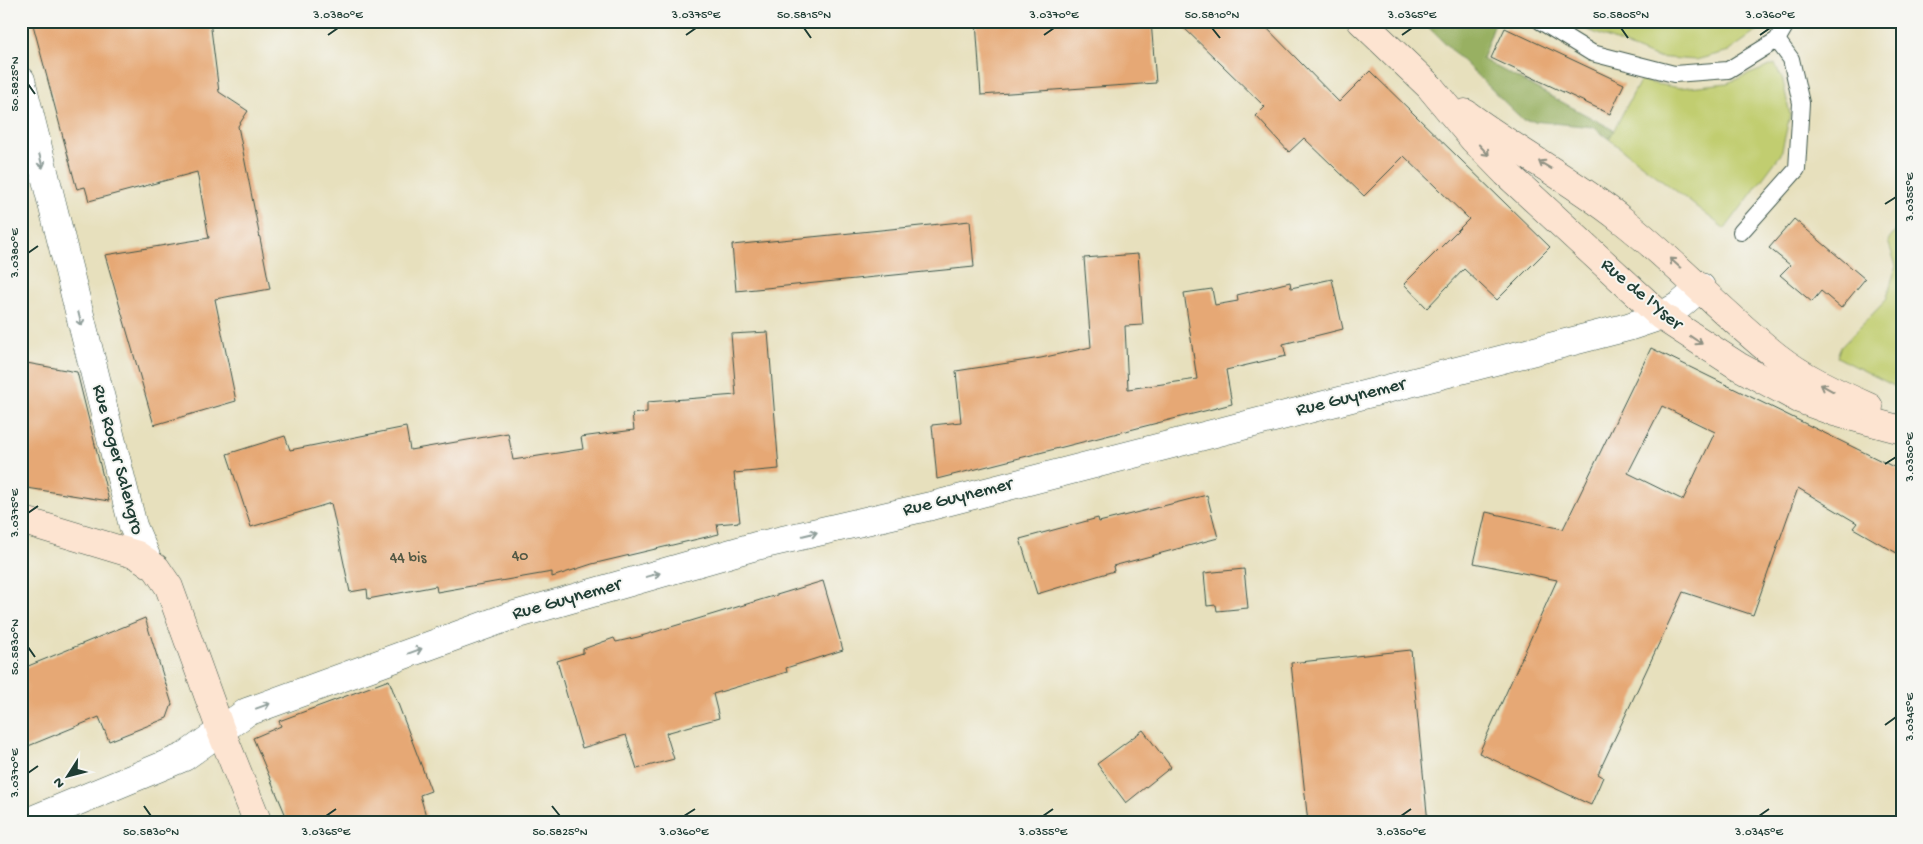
<svg xmlns="http://www.w3.org/2000/svg" width="1923" height="844" font-family="'Gochi Hand',sans-serif">
<style>
.green{fill:#c1cd6f;stroke:#708552}
.forest{fill:#98b062;stroke:#5c764b}
.building{fill:#e6a875;fill-rule:evenodd}
.lines{fill:none;stroke-linecap:round;stroke-linejoin:round}
.lane-casing{stroke:#3d5549;stroke-width:18}
.street-casing{stroke:#3d5549;stroke-width:29}
.secondary-casing{stroke:#3d5549;stroke-width:29}
.lane{stroke:#fff;stroke-width:16}
.street{stroke:#fff;stroke-width:28}
.secondary{stroke:#fde4d1;stroke-width:28}
.oneway{stroke:#8e9082}
.oneway2{stroke:#8f9e9a}
.ticks{fill:none;stroke:#1f3d34;stroke-width:2}
.labels{text-anchor:middle;dominant-baseline:central;stroke-width:4;stroke-linejoin:round;paint-order:stroke}
.number-label{font-size:16px;fill:#515844}
.street-label{font-size:19px;fill:#1f3d34;stroke:#f6f6f2}
.neatline{fill:none;stroke:#1f3d34;stroke-width:2}
.ticks-label{font-size:12px;text-anchor:middle;fill:#1f3d34}
</style>
<rect width="100%" height="100%" fill="#f6f6f2"/>
<filter id="ink" filterUnits="userSpaceOnUse"><feTurbulence type="fractalNoise" baseFrequency=".02" numOctaves="2"/><feDisplacementMap in="SourceGraphic" scale="10" xChannelSelector="R" yChannelSelector="G"/><feConvolveMatrix kernelMatrix="1 2 1 2 8 2 1 2 1" color-interpolation-filters="sRGB"/></filter>
<filter id="wash" filterUnits="userSpaceOnUse"><feTurbulence type="fractalNoise" baseFrequency=".0096" numOctaves="4" result="noise"/><feDisplacementMap in="SourceGraphic" scale="20" xChannelSelector="R" yChannelSelector="G"/><feGaussianBlur stdDeviation="1.12" result="paint"/><feColorMatrix in="noise" values="0 0 0 0 0 0 0 0 0 0 0 0 0 0 0 0 0 1.4 0 .05"/><feComposite in="paint" operator="in"/></filter>
<g filter="url(#wash)">
<rect width="100%" height="100%" fill="#e7e0bd"/>
<g class="green">
<polygon points="1566,21 1764,21 1757,31 1729,51 1696,60 1655,57"/>
<polygon points="1775,64 1783,81 1790,115 1781,154 1725,229 1609,139 1640,81 1680,88 1727,83"/>
<polygon points="1902,223 1902,390 1837,357 1840,348 1886,300 1896,266 1888,241"/>
</g>
<polygon class="forest" points="1422,21 1496,21 1482,59 1614,130 1609,139 1593,127 1523,120"/>
<g id="blocks">
<g class="building">
<polygon points="32,21 210,21 219,92 248,111 238,126 270,289 215,299 236,401 154,425 105,255 209,238 197,172 89,201 85,187 77,189 76,186"/>
<polygon points="976,21 1151,21 1156,83 981,95"/>
<polygon points="1177,21 1260,21 1339,102 1370,71 1550,247 1497,300 1464,269 1427,308 1404,284 1469,219 1404,156 1364,196 1304,138 1289,152 1256,116 1265,107"/>
<polygon points="1505,28 1624,84 1610,114 1491,58"/>
<polygon points="1794,219 1865,279 1841,308 1821,291 1812,302 1780,275 1790,265 1769,248"/>
<polygon points="970,221 974,267 736,291 732,245"/>
<polygon points="1138,254 1143,325 1125,326 1128,389 1197,379 1184,293 1212,289 1215,305 1238,301 1237,295 1290,282 1291,288 1332,279 1343,329 1283,344 1286,356 1226,370 1232,404 937,479 932,425 961,422 956,371 1041,358 1091,347 1084,258"/>
<polygon points="768,332 779,469 734,473 740,522 717,524 719,534 592,564 552,577 552,572 437,592 436,586 368,599 367,589 350,592 331,503 251,527 227,454 285,436 290,450 406,427 410,450 508,433 513,460 583,449 581,437 634,430 632,414 647,412 647,402 736,395 731,334"/>
<path d="M 1651,348 L 1902,471 L 1902,556 L 1853,528 L 1857,523 L 1798,488 L 1753,615 L 1683,592 L 1598,774 L 1603,777 L 1591,805 L 1479,753 L 1557,580 L 1474,563 L 1486,512 L 1563,529 ZM 1662,406 L 1715,432 L 1683,500 L 1628,473 Z"/>
<polygon points="21,362 77,372 109,501 21,487"/>
<polygon points="1207,495 1218,538 1113,566 1114,571 1037,594 1020,539 1098,518 1099,522"/>
<polygon points="1244,569 1248,608 1217,611 1216,605 1207,606 1204,573"/>
<polygon points="823,581 843,650 786,668 787,672 713,694 719,718 666,733 674,759 637,769 626,735 582,748 557,661 583,653 583,649 614,638 616,642 638,637"/>
<polygon points="145,618 172,704 167,718 109,741 99,717 21,749 21,669"/>
<polygon points="1411,650 1428,823 1308,823 1291,663"/>
<polygon points="389,680 431,791 420,795 428,823 289,823 253,738 281,726 279,721"/>
<polygon points="1143,730 1171,767 1126,803 1097,764"/>
</g>
</g>
</g>
<g filter="url(#ink)">
<use href="#blocks" fill-opacity="0" stroke="#3d5549" stroke-width="1"/>
<g class="lines">
<defs>
<g id="lane">
<polyline points="1540,21 1592,53 1674,74 1728,70 1777,40 1788,21"/>
<polyline points="1741,232 1797,169 1801,103 1791,59 1777,40"/>
</g>
<g id="street">
<polyline points="21,80 133,526 148,561"/>
<polyline points="25,823 184,757 247,712 508,617 756,546 931,506 1628,327 1661,316 1680,305 1701,287"/>
</g>
<g id="secondary">
<polyline points="1361,21 1430,87 1474,140 1506,173 1661,316 1738,366 1799,399 1834,412 1902,430"/>
<path d="M 1465,113 C 1516,151 1572,180 1622,220 C 1676,262 1722,313 1776,356 C 1804,378 1837,393 1869,407"/>
<polyline points="21,520 137,555 156,568 169,587 221,731 258,823"/>
</g>
</defs>
<use href="#lane" class="lane-casing"/>
<use href="#street" class="street-casing"/>
<use href="#secondary" class="secondary-casing"/>
<use href="#lane" class="lane"/>
<use href="#street" class="street"/>
<use href="#secondary" class="secondary"/>
</g>
<defs><path id="oneway-shaft" d="M-6 0H5M1.5-3L5.5 0L1.5 3" fill="none" stroke-width="1.6" stroke-linecap="round" stroke-linejoin="round" transform="scale(1.25)"/></defs>
<g class="oneway">
<use href="#oneway-shaft" transform="translate(1484 150) rotate(47)"/>
<use href="#oneway-shaft" transform="translate(1545 165) rotate(-149)"/>
<use href="#oneway-shaft" transform="translate(1675 263) rotate(-138)"/>
<use href="#oneway-shaft" transform="translate(1696 340) rotate(34)"/>
<use href="#oneway-shaft" transform="translate(1827 388) rotate(-151)"/>
</g>
<g class="oneway2">
<use href="#oneway-shaft" transform="translate(41 161) rotate(76)"/>
<use href="#oneway-shaft" transform="translate(80 319) rotate(76)"/>
<use href="#oneway-shaft" transform="translate(810 534) rotate(-13)"/>
<use href="#oneway-shaft" transform="translate(653 575) rotate(-16)"/>
<use href="#oneway-shaft" transform="translate(415 651) rotate(-20)"/>
<use href="#oneway-shaft" transform="translate(263 706) rotate(-20)"/>
</g>
</g>
<path class="ticks" d="M 804,28 L 811,38M 1212,28 L 1220,38M 1621,28 L 1628,38M 328,35 L 338,28M 686,35 L 696,28M 1044,35 L 1054,28M 1402,35 L 1412,28M 1760,35 L 1770,28M 28,84 L 35,94M 1885,204 L 1896,197M 28,253 L 38,246M 1885,464 L 1896,457M 28,513 L 38,506M 28,647 L 35,657M 1885,725 L 1896,717M 28,773 L 38,766M 144,806 L 151,816M 552,806 L 560,816M 326,816 L 336,809M 684,816 L 695,809M 1043,816 L 1053,809M 1401,816 L 1411,809M 1759,816 L 1769,809"/>
<g class="labels">
<g class="number-label">
<text x="520" y="557">40</text>
<text x="408" y="559">44 bis</text>
</g>
<g class="street-label">
<text transform="translate(1641 295) rotate(40)">Rue de l'Yser</text>
<text transform="translate(1351 398) rotate(-14)">Rue Guynemer</text>
<text transform="translate(117 460) rotate(75)">Rue Roger Salengro</text>
<text transform="translate(958 498) rotate(-14)">Rue Guynemer</text>
<text transform="translate(567 600) rotate(-16)">Rue Guynemer</text>
</g>
</g>
<rect width="1923" height="844" fill="none" stroke="#f6f6f2" stroke-width="55"/>
<g transform="translate(68 776) rotate(234)" stroke="#f6f6f2" stroke-width="4" paint-order="stroke">
<path d="M0-4L9 19L0 12L-9 19Z" fill="#1f3d34"/>
<text y="-8" font-size="14" font-weight="bold" text-anchor="middle" fill="#1f3d34">N</text>
</g>
<rect x="28" y="28" width="1868" height="788" class="neatline"/>
<g class="ticks-label">
<text x="338" y="18">3.0380°E</text>
<text x="696" y="18">3.0375°E</text>
<text x="804" y="18">50.5815°N</text>
<text x="1054" y="18">3.0370°E</text>
<text x="1212" y="18">50.5810°N</text>
<text x="1412" y="18">3.0365°E</text>
<text x="1621" y="18">50.5805°N</text>
<text x="1770" y="18">3.0360°E</text>
<text transform="translate(14 84) rotate(-90)" y="4">50.5825°N</text>
<text transform="translate(1909 197) rotate(-90)" y="4">3.0355°E</text>
<text transform="translate(14 253) rotate(-90)" y="4">3.0380°E</text>
<text transform="translate(1909 457) rotate(-90)" y="4">3.0350°E</text>
<text transform="translate(14 513) rotate(-90)" y="4">3.0375°E</text>
<text transform="translate(14 647) rotate(-90)" y="4">50.5830°N</text>
<text transform="translate(1909 717) rotate(-90)" y="4">3.0345°E</text>
<text transform="translate(14 773) rotate(-90)" y="4">3.0370°E</text>
<text x="151" y="835">50.5830°N</text>
<text x="326" y="835">3.0365°E</text>
<text x="560" y="835">50.5825°N</text>
<text x="684" y="835">3.0360°E</text>
<text x="1043" y="835">3.0355°E</text>
<text x="1401" y="835">3.0350°E</text>
<text x="1759" y="835">3.0345°E</text>
</g>
</svg>
